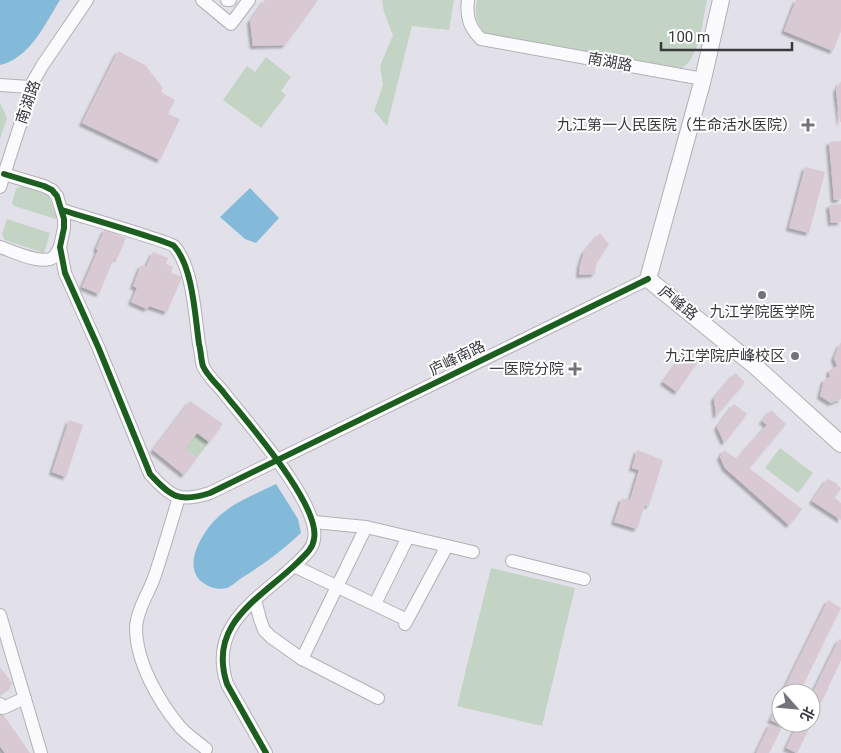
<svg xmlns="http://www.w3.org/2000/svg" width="841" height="753" font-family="Roboto,'Noto Sans SC',sans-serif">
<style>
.green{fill:#c3d4c4}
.water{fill:#84bad9}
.building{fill:#d8c9d3;filter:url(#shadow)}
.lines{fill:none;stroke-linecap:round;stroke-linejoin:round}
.minor-casing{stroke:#b2b1b6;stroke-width:14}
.major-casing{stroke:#b2b1b6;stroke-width:18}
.minor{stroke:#fbfafc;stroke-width:12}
.major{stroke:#fbfafc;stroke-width:16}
.cycleway-casing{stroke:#fff;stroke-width:9}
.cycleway{stroke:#1b5e20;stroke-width:6}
.poi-dot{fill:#747379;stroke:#fff;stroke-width:2}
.labels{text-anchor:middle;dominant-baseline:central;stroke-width:4;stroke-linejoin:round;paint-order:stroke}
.street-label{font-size:15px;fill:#39383d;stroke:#fff}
.poi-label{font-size:15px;fill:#39383d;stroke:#fff;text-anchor:end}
</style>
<defs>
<filter id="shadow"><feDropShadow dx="-3" dy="3" stdDeviation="1" flood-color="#0004"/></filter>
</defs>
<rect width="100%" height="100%" fill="#e2e0e8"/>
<g class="green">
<polygon points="382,0 454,0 449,30 412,26 387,126 374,111 383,85 380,66 393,35 384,12"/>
<path d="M 477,0 L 707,0 C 702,22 700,60 679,70 L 485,33 C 476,23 474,14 477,0 Z"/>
<polygon points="266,57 291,77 281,91 286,95 261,128 223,100 247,66 255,72"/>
<polygon points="0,103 7,118 0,139"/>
<polygon points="22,186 48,195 56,216 56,219 14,206 12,203 16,189"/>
<polygon points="7,219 50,233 44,253 5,240 2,234"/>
<polygon points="197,433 209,442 197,458 185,449"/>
<polygon points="780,448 813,473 798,493 765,468"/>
<polygon points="491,568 575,588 542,726 457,706"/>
</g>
<g class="water">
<path d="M 0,0 L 60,0 C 45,24 30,58 0,65 Z"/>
<polygon points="250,188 279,218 256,243 245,239 220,217"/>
<path d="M 276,484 L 298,519 L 301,533 C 283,550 264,564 243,577 C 238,580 232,586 227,588 C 220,590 210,588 205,584 C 181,570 200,536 214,521 C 231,503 254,495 276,484 Z"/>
</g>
<g class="building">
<polygon points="265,0 318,0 285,45 253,46 250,21"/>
<polygon points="796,0 841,0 841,31 833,51 784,31"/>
<polygon points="118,51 145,65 163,88 161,92 175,100 168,114 180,119 160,160 82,123"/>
<polygon points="841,81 841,122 840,122 836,90"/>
<polygon points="841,141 841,199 834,200 829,142"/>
<polygon points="805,167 825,172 809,233 789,228"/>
<polygon points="841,204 841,222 831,223 829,205"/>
<polygon points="105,229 126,238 117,259 114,258 99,294 82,287 98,250 96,249"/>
<polygon points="600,233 609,244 596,264 595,274 579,275 580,265 584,252"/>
<polygon points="153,252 168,258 166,264 173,267 171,273 182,277 167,312 149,306 147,309 131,302 137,288 133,286 141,265 146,267"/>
<polygon points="841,342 841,399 831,403 820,396 824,380 830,377 829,371 837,366 834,358"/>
<polygon points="688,348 701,357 677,392 663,382"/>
<polygon points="735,373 745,382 716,416 714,398"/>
<polygon points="190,401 223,424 209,442 197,433 185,449 197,458 184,475 153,450"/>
<polygon points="734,404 747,414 724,443 717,427"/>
<polygon points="771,410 786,424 749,468 802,509 789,525 725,468 720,457 724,450 737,459 767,425 762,421"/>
<polygon points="69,420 83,425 66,477 52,472"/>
<polygon points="637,450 663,460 649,506 645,505 637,529 614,522 622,498 630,500 639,470 632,468"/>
<polygon points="827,479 835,482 841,489 834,497 841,503 841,520 812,501"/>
<polygon points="828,600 841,608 799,693 782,693"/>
<polygon points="839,639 841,640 841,660 821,703 811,698 811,696"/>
<polygon points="0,667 13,684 0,694"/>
<polygon points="811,701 820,706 797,753 786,748 798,723 811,723"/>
<polygon points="780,702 781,703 781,723 784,723 783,726 770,720"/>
<polygon points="0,710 30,753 5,753 0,746"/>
<polygon points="770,724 781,729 769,753 756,753"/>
</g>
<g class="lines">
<defs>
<g id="minor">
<polyline points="202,0 231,24 249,0"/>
<polyline points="227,0 230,0"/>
<path d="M 468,0 C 466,17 469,27 481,39 L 703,79"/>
<polyline points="0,85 30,87"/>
<path d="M 4,174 L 44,186 L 52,190 L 57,196 L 64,219 L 64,228 L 60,247 L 65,273 L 99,349 L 150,474 C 171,497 179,503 210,493 L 648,279"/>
<polyline points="0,187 24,113 30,87 42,66 87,0"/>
<path d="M 62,210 C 77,215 168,241 174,246 C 193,267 195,316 199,344 C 201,351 201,360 203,366 C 207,376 218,385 224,393 C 246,421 321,505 314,539 C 313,549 304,556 297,563 C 260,599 207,623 227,684 L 266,753"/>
<path d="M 0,247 C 13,251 42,266 54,257 C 56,255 58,250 60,247"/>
<path d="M 179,497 C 171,524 163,551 154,578 C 148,594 137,610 136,628 C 136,662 159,702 180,727 C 188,736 198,742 206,749"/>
<polyline points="314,522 366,527 473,552"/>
<polyline points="512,561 584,579"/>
<polyline points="294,566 407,620"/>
<polyline points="255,600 260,619 264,630 271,637 302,659 378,698"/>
<polyline points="375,604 408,537"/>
<polyline points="0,615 41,753"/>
<polyline points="405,624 447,546"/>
<polyline points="302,659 366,527"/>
<polyline points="0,704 3,708 25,698"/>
</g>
<polyline id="major" points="721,0 703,79 648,279 755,366 841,444"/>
</defs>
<use href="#minor" class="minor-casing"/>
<use href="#major" class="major-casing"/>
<use href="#minor" class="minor"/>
<use href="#major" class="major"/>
<defs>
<g id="cycleway">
<path d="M 4,174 L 44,186 L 52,190 L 57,196 L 64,219 L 64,228 L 60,247 L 65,273 L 99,349 L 150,474 C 171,497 179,503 210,493 L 648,279"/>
<path d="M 62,210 C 77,215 168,241 174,246 C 193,267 195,316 199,344 C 201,351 201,360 203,366 C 207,376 218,385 224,393 C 246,421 321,505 314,539 C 313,549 304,556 297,563 C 260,599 207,623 227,684 L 266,753"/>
</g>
</defs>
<use href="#cycleway" class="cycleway-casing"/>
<use href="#cycleway" class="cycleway"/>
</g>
<g class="poi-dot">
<path d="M805.5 117.5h5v5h5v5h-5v5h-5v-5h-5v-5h5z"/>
<circle cx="762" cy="295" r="5"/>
<circle cx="795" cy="356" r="5"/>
<path d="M572.5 361.5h5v5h5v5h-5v5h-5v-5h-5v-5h5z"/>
</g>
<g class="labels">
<g class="street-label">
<text transform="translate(610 62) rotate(10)">南湖路</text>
<text transform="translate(28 102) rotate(-71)">南湖路</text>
<text transform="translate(678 303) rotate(39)">庐峰路</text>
<text transform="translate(457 358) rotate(-26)">庐峰南路</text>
</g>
<g class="poi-label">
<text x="797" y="125">九江第一人民医院（生命活水医院）</text>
<text x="762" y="312" text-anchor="middle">九江学院医学院</text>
<text x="785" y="356">九江学院庐峰校区</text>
<text x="564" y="369">一医院分院</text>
</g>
</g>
<g transform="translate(796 708) rotate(117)"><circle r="24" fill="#ffffff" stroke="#b0afb1"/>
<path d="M0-4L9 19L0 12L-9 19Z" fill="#747379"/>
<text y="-8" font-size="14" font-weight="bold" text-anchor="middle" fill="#39383d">北</text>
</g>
<path d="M661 42v8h131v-8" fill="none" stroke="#39383d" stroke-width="2.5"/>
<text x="668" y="42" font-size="15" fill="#39383d" stroke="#ffffff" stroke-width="4" paint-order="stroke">100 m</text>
</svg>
